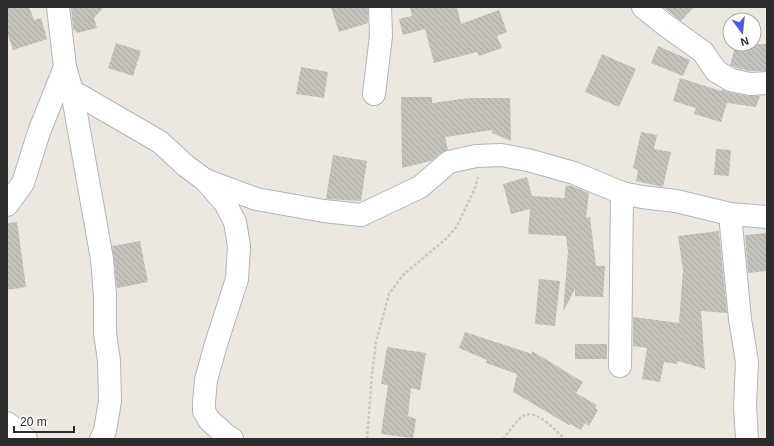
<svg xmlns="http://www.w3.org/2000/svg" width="774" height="446" font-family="Arial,sans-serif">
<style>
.building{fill:url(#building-back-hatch)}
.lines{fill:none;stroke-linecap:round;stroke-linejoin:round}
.minor-casing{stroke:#b3b4be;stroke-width:24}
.path{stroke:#c8c8c8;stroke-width:2.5;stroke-dasharray:3 2;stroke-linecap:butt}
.minor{stroke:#fff;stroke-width:22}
</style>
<defs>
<pattern id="building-back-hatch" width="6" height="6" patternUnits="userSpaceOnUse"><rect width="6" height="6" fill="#c5c2bb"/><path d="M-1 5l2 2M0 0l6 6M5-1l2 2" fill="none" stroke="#a9a7a1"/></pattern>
</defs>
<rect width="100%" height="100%" fill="#ece8e0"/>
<g class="building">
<polygon points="7,7 29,7 34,20 41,18 47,39 13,50 7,32"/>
<polygon points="71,7 104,7 94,18 97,28 77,33 73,29"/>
<polygon points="331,7 368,7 368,23 339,32"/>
<polygon points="410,7 457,7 461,24 499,10 507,32 497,36 502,48 479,56 477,52 434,63 425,29 403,35 399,19 412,16"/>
<polygon points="663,7 694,7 681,21"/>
<polygon points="116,43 141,51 133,76 108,68"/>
<polygon points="736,44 767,44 767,71 751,71 736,68 730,65"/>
<polygon points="658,46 690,60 683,76 651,63"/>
<polygon points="602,54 636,69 619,107 585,92"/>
<polygon points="301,67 328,72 324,98 296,94"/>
<polygon points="680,78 721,91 722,89 728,92 748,96 760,96 756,107 727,103 721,122 694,114 696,108 673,101"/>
<polygon points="401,97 432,97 432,103 469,98 510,98 511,141 492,133 492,130 445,137 448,150 441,153 431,161 402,168"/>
<polygon points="641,132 657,135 654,149 671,152 663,187 636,181 638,170 633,168"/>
<polygon points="716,149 731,150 729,176 714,175"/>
<polygon points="333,155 367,161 361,201 326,199"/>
<polygon points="527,177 532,196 564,198 566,185 572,186 589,193 586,218 590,217 596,266 605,266 603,297 575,296 575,289 563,312 568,252 566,236 528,234 530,209 511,214 503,184"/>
<polygon points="17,222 26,287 7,290 7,223"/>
<polygon points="719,231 727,313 701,311 705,369 678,361 677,364 664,362 660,382 642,379 647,348 633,346 633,317 679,323 683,270 678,236"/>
<polygon points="767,233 767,271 748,273 745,235"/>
<polygon points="140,241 148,282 117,288 112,246"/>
<polygon points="539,279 560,281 555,326 535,324"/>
<polygon points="465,332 532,354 532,351 583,382 576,393 597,405 595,408 598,410 589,426 585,423 581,430 570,424 569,425 513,392 517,374 486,363 487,360 459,348"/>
<rect x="575" y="344" width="32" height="15"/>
<polygon points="387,347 426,353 420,390 411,388 408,416 416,419 413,438 381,434 388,385 381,384"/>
</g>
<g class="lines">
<defs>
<g id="minor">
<polyline points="58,7 65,67 72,91 102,259 105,296 105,333 109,361 110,401 105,431 101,439"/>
<polyline points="643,7 664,24 703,52 716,71 731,80 750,84 767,83"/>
<polyline points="72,91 160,142 186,166 205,180 225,203 235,222 239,246 237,279 216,344 206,380 204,402 204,411 209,420 227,436 232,439"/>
<polyline points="374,94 381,36 380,7"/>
<polyline points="205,180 256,199 324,211 361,215 420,187 449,162 476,156 501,155 528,160 574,173 622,193 642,197 676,201 730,214 767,217"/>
<polyline points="7,205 23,183 39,132 65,67"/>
<polyline points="730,214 740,319 747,362 745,406 747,439"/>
<polyline points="620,366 622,193"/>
<polyline points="7,423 26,439"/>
</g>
</defs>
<use href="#minor" class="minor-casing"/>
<g class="path">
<polyline points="367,439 372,374 376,342 389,294 403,275 447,238 457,226 475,188 478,177"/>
<path d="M 503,439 C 508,433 518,418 525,415 C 538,410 556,431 565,439"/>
</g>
<use href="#minor" class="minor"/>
</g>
<rect width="774" height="446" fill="none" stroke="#2c2c2c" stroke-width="16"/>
<g transform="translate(742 32) rotate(165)"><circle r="19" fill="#ffffff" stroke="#ababab"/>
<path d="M0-3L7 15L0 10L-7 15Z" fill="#4e58eb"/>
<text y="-6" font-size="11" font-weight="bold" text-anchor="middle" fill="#2c2c2c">N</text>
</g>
<path d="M14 426v6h60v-6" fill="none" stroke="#2c2c2c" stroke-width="2"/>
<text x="20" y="426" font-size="12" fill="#2c2c2c" stroke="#ffffff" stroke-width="3" paint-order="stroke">20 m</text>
</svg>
